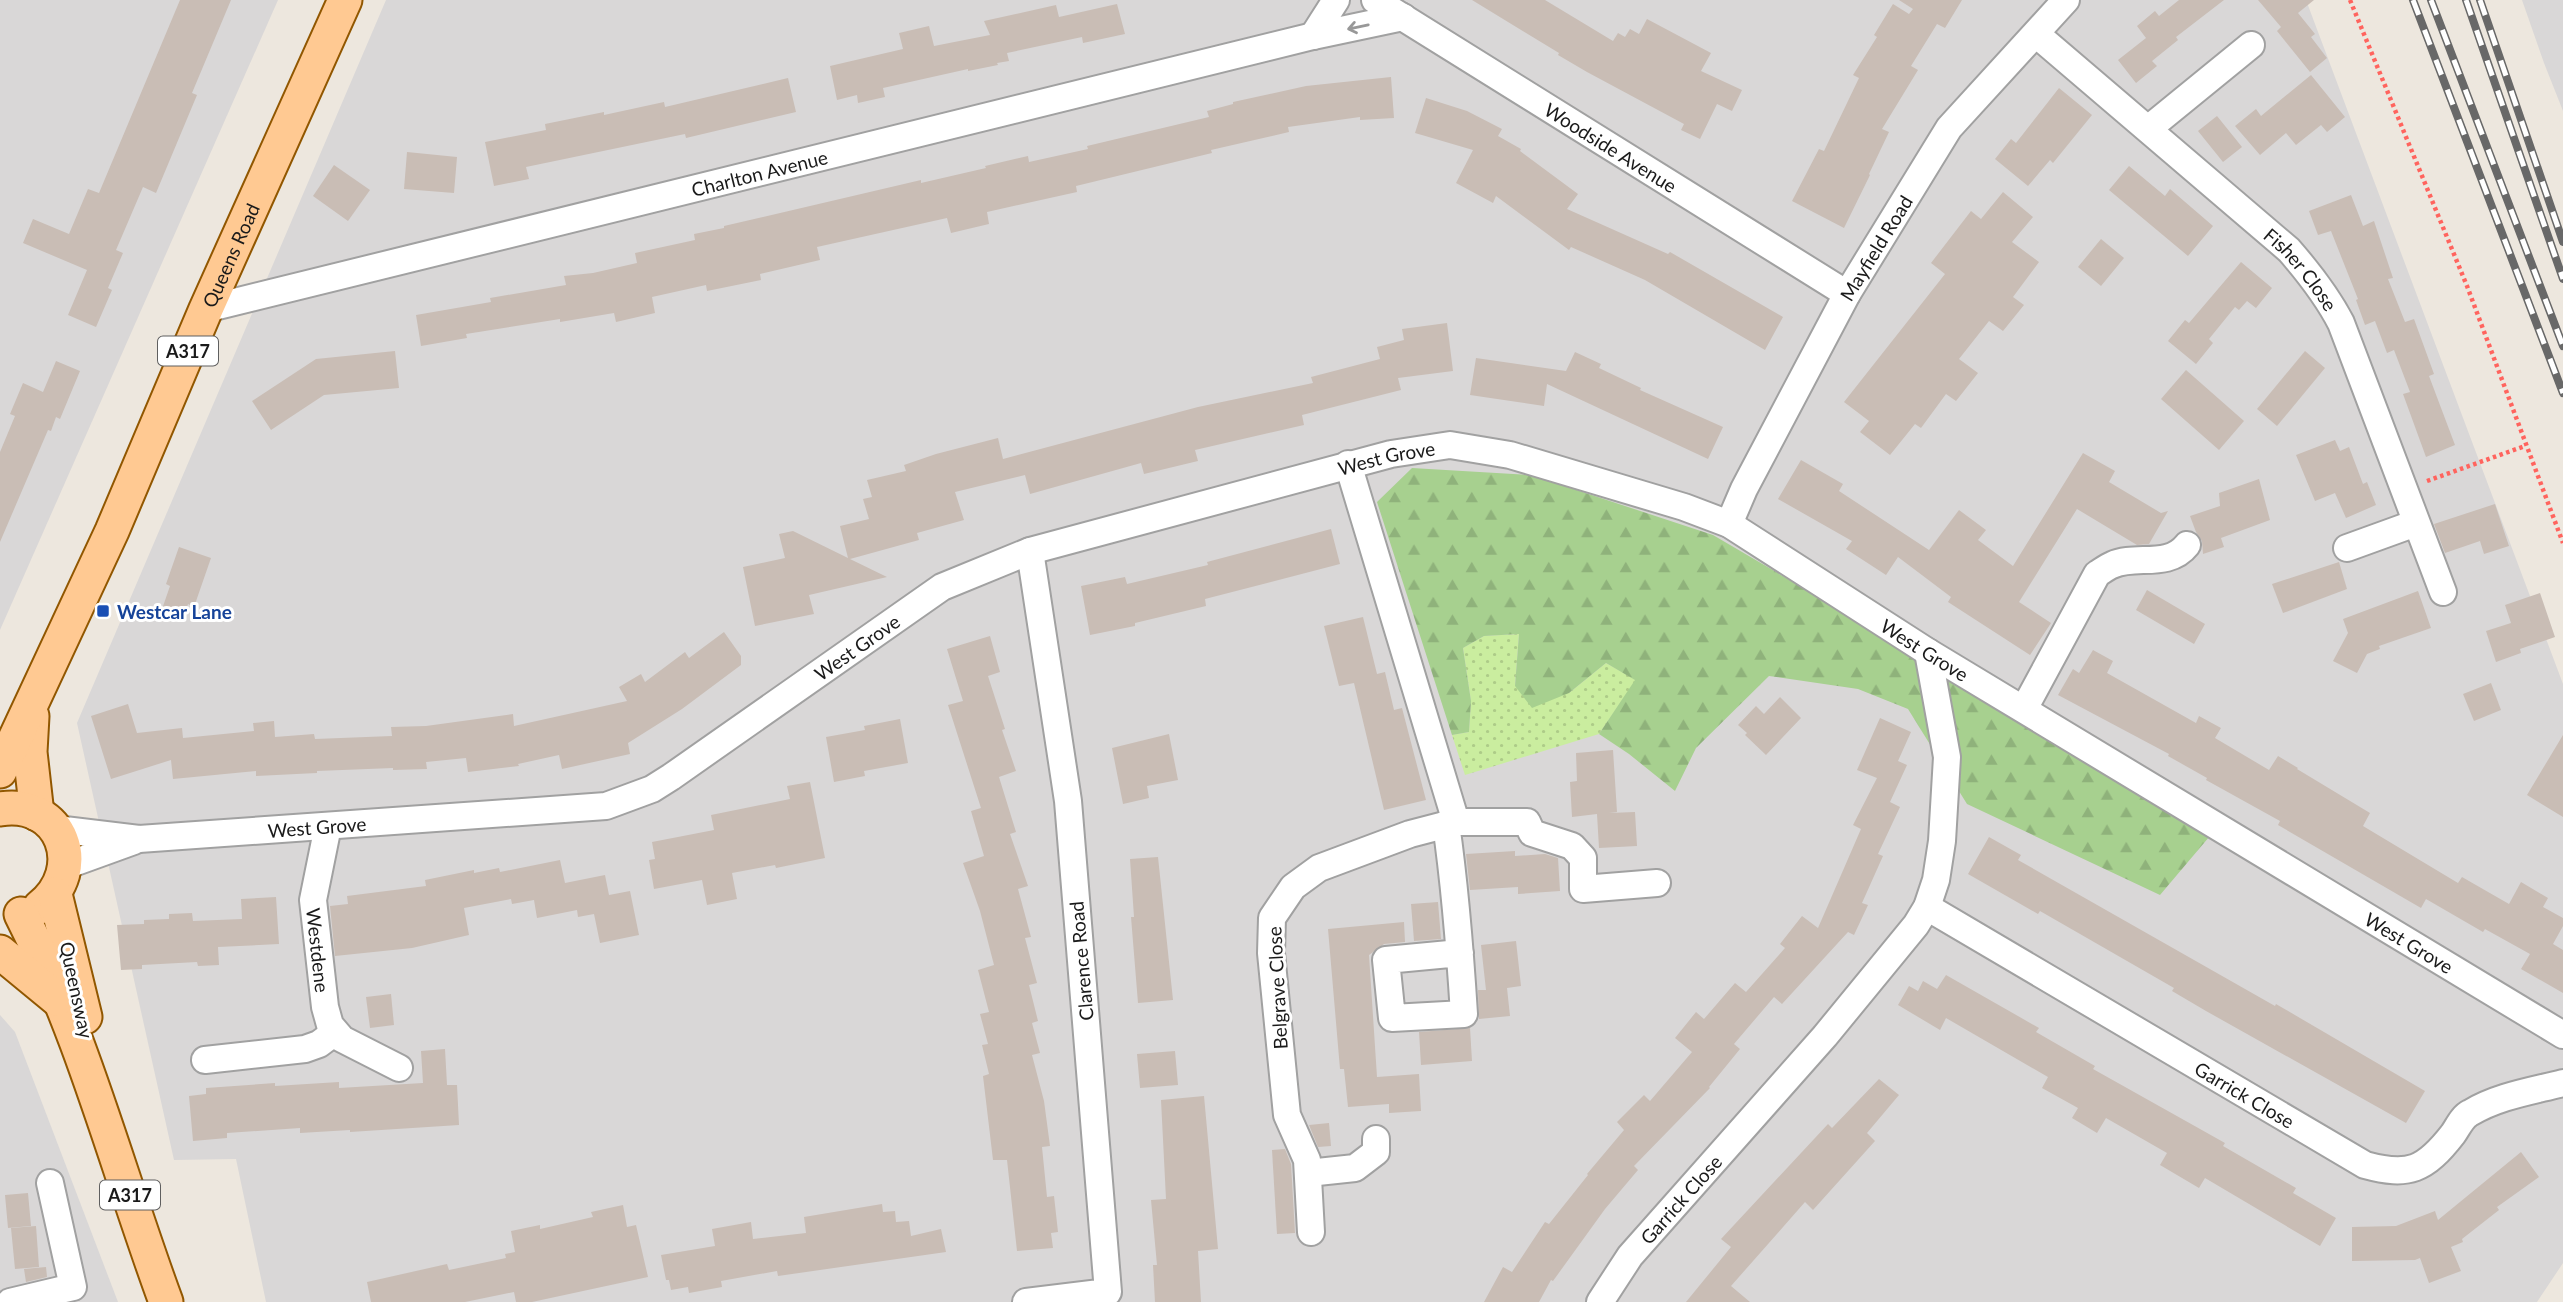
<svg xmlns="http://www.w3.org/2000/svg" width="2563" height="1302" font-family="Lato,sans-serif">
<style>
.residential{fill:#d9d7d7}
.grass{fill:url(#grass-dots)}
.forest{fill:url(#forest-firs)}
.building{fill:#c9bdb5}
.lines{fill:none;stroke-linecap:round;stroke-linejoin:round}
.minor-casing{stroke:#a1a1a1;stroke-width:30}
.major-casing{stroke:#915700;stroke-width:37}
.path{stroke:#ff645e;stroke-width:4.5;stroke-dasharray:3.5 3.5;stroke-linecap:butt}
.minor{stroke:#fff;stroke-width:26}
.major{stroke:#ffc992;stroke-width:33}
.rail-casing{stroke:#686868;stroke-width:8}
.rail{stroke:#fff;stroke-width:5;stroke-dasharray:16;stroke-linecap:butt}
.oneway{stroke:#989898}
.transit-dot{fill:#1a4fb4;stroke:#fff;stroke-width:2.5}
.labels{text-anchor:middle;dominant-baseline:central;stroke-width:6;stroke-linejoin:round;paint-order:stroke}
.shield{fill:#fff;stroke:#5f5f5f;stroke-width:2}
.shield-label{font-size:18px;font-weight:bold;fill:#1a1a1a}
.street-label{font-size:19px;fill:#1a1a1a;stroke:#fff}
.transit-label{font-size:19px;font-weight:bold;fill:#164399;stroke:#fff;text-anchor:start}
</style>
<defs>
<pattern id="grass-dots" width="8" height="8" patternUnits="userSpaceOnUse" patternTransform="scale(1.75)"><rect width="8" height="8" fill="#caed9f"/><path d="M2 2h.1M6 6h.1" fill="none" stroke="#adcb88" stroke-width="1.8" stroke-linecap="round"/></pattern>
<pattern id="forest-firs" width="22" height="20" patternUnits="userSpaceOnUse" patternTransform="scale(1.75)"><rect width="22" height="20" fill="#a7d08f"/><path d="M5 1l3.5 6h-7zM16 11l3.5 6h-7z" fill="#8fb27b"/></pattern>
</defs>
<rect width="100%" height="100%" fill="#ede7de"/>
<g class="residential">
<polygon points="0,0 278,0 0,630"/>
<polygon points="386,0 2306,0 2563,684 2563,1263 2537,1302 266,1302 236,1159 174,1160 77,723"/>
<polygon points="2522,0 2563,0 2563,111 2544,63"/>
<polygon points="0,1015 15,1032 118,1302 0,1302"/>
</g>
<polygon class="grass" points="1519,634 1515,686 1569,693 1606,663 1636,680 1599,734 1465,775 1452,735 1469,732 1471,701 1463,648 1484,636"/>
<polygon class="forest" points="1412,468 1531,475 1713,535 2215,830 2160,895 1967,804 1908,709 1858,689 1769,676 1696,748 1675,791 1629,754 1599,734 1635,680 1606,663 1569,693 1532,708 1515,686 1519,634 1484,636 1463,648 1471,701 1469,732 1452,735 1377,502"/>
<g class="building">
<polygon points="180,0 231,0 192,93 197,95 156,193 143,187 116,250 123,253 108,288 112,290 96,327 68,315 87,270 23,243 33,219 69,234 88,189 99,193"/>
<polygon points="1472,0 1545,0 1613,41 1618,33 1625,37 1630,29 1639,34 1647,19 1711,53 1701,71 1742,90 1732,111 1717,104 1700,139 1681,130 1684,124 1587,72 1558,55 1559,53"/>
<polygon points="1899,0 1962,0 1945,28 1937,24 1911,66 1918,70 1882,129 1889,132 1869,174 1870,175 1844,228 1792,201 1819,149 1824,151 1859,78 1853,75 1877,37 1874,35 1893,4 1909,14 1913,9"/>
<polygon points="2179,0 2224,0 2176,37 2178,40 2152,61 2157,66 2136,83 2118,60 2146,38 2137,26 2155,11 2159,16"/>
<polygon points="2258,0 2314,0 2298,13 2315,34 2311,37 2327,58 2310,72 2277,31 2281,27"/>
<polygon points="1117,4 1125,34 1083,43 1082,37 1007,53 1009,61 997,63 998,65 968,71 968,69 883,88 885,97 858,103 857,95 837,100 830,66 903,49 899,33 929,26 934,46 990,35 984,21 1056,5 1059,17"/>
<polygon points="2311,75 2345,117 2327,132 2321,125 2296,145 2286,133 2260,155 2235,126 2256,109 2261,116"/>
<polygon points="1391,77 1394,118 1360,120 1360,117 1288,127 1289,132 1211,150 1212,153 1076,186 1077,192 987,212 989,224 951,233 947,218 817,247 820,260 760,274 761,280 707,291 706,285 652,297 655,313 616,322 614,313 560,322 560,319 466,334 467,338 421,346 416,315 491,302 490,298 566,285 564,276 593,273 637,263 635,253 695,240 694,234 724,228 724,226 921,180 921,183 986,168 985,166 1028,156 1029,162 1088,149 1087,146 1209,117 1207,111 1233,104 1233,102 1306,86"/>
<polygon points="788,78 796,112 686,138 685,134 526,167 529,179 494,186 485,142 546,130 545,124 604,112 604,115 664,102 665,107"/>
<polygon points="2059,88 2092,115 2053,163 2050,160 2028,186 1995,159 2011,139 2016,143"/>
<polygon points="1426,98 1467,111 1502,129 1498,136 1521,149 1520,151 1578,194 1567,209 1668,254 1670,252 1783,317 1765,350 1645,280 1571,247 1569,250 1496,196 1493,203 1456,183 1473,150 1415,133"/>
<polygon points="2217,116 2242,147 2223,162 2198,131"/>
<polygon points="407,152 457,157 454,193 404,189"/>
<polygon points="334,165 370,190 348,221 313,196"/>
<polygon points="2129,166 2165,196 2170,189 2213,226 2188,256 2109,190"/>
<polygon points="2003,192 2033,217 2012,242 2039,262 2013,297 2024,305 2003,331 1989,321 1959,359 1978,373 1956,401 1946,394 1921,428 1915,424 1890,455 1860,432 1869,421 1844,402 1945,274 1931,263 1971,211 1981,219"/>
<polygon points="2351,195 2363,226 2374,221 2393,278 2388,279 2405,322 2414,319 2434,374 2429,376 2455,445 2426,457 2403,394 2410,392 2394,350 2387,353 2375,321 2365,325 2356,300 2358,299 2331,231 2318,235 2309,211"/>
<polygon points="2101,239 2124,258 2101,286 2078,267"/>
<polygon points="2241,262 2272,288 2256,308 2247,301 2239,310 2235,307 2209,339 2213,343 2196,364 2168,341 2185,320 2189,323"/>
<polygon points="1447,323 1453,371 1398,378 1401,390 1302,415 1304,425 1195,450 1198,461 1144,474 1141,463 1030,494 1025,475 955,492 964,520 917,533 919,540 850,559 887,577 809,595 814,614 755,626 743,567 785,558 779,534 793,531 848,558 840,526 869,519 863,499 872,497 867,480 906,471 904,465 936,454 998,438 1003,459 1198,407 1313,383 1311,377 1380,359 1377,347 1404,340 1402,329"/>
<polygon points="395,351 399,388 324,395 271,430 252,401 316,359"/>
<polygon points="2305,351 2325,368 2277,426 2257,409"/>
<polygon points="1575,352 1601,364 1599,368 1641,388 1640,390 1723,427 1708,459 1547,384 1544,406 1470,395 1476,358 1566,371"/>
<polygon points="56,361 80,371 60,419 56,417 51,431 48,430 0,542 0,452 15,416 10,414 23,383 43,392"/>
<polygon points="2186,370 2244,421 2219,450 2161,399"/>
<polygon points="2335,440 2340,451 2349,447 2363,484 2367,482 2376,505 2346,518 2335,493 2315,501 2296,455"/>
<polygon points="2083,453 2115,471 2109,482 2161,513 2168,511 2149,544 2137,545 2077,509 2019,602 2051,623 2030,655 1948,602 1951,597 1898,557 1886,575 1846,549 1852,541 1778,499 1801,460 1843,484 1839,491 1929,550 1959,510 1986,530 1978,540 2013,566"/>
<polygon points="2259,479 2270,520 2221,538 2224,547 2203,554 2202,541 2196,532 2190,516 2220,506 2219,493"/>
<polygon points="2495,504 2509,546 2484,554 2480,541 2445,553 2434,524"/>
<polygon points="1331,529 1340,564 1205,599 1206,606 1135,623 1135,626 1090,635 1081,586 1125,577 1127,584 1208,565 1207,562"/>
<polygon points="179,547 211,558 194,607 188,604 183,620 161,612 170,586 166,584"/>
<polygon points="2339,562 2347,589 2283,613 2272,584"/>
<polygon points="2147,590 2205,624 2194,644 2136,610"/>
<polygon points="2418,591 2431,628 2379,646 2380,649 2367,654 2357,673 2333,661 2348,633 2343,619"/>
<polygon points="2540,593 2555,637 2520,649 2521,653 2496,662 2486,631 2511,623 2505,605"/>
<polygon points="1363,617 1377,674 1385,672 1394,710 1402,708 1426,800 1384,810 1354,683 1339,686 1324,626"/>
<polygon points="724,632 741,656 741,665 682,709 628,743 630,754 562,769 559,755 518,764 519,766 468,772 466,758 426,762 427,769 393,770 393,768 317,771 317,773 256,776 256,771 173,779 171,760 111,779 91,716 128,704 137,733 182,728 183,738 254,731 253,723 274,721 275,737 314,734 315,739 392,736 391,727 426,726 513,714 514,726 627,701 619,687 641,674 645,682 685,652 689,658"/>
<polygon points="990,636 1000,672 988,676 1005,729 1002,730 1016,771 999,777 1016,832 1010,834 1028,886 1018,889 1031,937 1025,938 1037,983 1029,985 1038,1021 1032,1023 1040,1053 1032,1055 1044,1101 1050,1146 1042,1147 1047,1197 1054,1196 1058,1232 1051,1233 1053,1248 1017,1251 1007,1160 993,1160 983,1076 989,1074 982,1045 988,1044 980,1014 989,1012 978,970 994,965 980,911 963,863 984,856 971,811 981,808 948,705 963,701 947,649"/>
<polygon points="2093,650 2113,661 2107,673 2196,723 2199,716 2221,728 2215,738 2269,770 2278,756 2298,768 2297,769 2370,813 2363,826 2458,883 2462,877 2509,904 2521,882 2548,898 2543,907 2563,918 2563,926 2553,944 2563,950 2563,993 2521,969 2530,954 2485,929 2483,932 2426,899 2421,908 2278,825 2280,821 2206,780 2207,778 2168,756 2169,754 2058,695 2073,669 2079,673"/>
<polygon points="2491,683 2501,710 2474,721 2463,694"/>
<polygon points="1780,697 1801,718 1766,755 1745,735 1747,733 1738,725 1756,706 1764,714"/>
<polygon points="1880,718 1911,732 1898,761 1907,765 1890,802 1900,807 1878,854 1883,856 1862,903 1868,905 1854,935 1848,932 1782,1004 1774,997 1734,1044 1740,1049 1709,1087 1710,1088 1634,1166 1638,1170 1605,1209 1553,1281 1551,1280 1539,1302 1484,1302 1503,1267 1512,1272 1545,1222 1549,1224 1588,1175 1587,1174 1624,1130 1617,1122 1644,1095 1650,1101 1692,1052 1675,1038 1696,1012 1704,1019 1735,983 1746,992 1785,948 1780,944 1802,916 1818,928 1861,829 1853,825 1877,778 1857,770"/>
<polygon points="900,719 908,763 864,771 865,776 834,782 826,737 865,730 864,726"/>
<polygon points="1169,734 1178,780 1147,786 1149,798 1123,804 1112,748"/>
<polygon points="2563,735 2563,817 2527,795"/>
<polygon points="1613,750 1617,812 1609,813 1635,812 1637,846 1599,848 1597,814 1572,817 1570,782 1577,781 1576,753"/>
<polygon points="810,782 825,858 776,868 775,865 732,873 737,899 707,905 702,880 654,889 649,860 655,859 652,842 714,830 711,815 790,799 787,786"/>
<polygon points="1989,837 2021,855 2018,860 2275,1006 2276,1004 2425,1091 2406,1123 2206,1011 2172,991 2174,988 2040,911 2038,914 1968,874"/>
<polygon points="1515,851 1515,856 1545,854 1558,858 1560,891 1518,894 1518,887 1470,890 1466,854"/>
<polygon points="1158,857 1173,1000 1138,1003 1131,917 1134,917 1130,859"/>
<polygon points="560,860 565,883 605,875 609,895 630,891 639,935 600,943 594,914 578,917 577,910 537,918 534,900 512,904 511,899 464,908 469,935 412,948 335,956 330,906 348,904 347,896 426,886 425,880 474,870 474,873 499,868 500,872"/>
<polygon points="276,897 279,944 218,947 219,965 198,966 197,962 142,965 142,969 121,970 117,925 144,924 144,920 169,919 169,914 192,913 193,921 242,919 241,899"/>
<polygon points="1438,902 1441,939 1414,941 1411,904"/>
<polygon points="1404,922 1405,942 1384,944 1369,955 1377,1077 1419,1074 1421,1111 1389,1113 1389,1104 1348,1107 1344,1069 1340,1069 1328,929"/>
<polygon points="1516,941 1521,986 1507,988 1510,1016 1479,1019 1478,990 1486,990 1481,945"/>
<polygon points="1946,975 2039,1028 2036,1032 2095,1066 2093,1069 2225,1143 2223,1146 2296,1188 2293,1193 2336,1218 2320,1246 2205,1178 2199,1188 2160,1165 2167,1153 2106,1118 2097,1133 2072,1118 2078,1108 2042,1088 2048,1077 1946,1018 1940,1030 1898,1005 1909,986 1918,991 1923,981 1937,989"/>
<polygon points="391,994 394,1025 370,1028 366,997"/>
<polygon points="1470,1028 1472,1061 1421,1065 1419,1032"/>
<polygon points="445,1049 447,1085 457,1085 459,1125 350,1132 350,1130 300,1133 300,1128 227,1133 227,1138 193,1141 189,1096 206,1094 206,1088 275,1083 275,1086 339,1082 339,1088 423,1083 421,1051"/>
<polygon points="1175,1051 1178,1085 1140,1088 1137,1054"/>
<polygon points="1879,1079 1899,1095 1867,1133 1875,1141 1813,1210 1805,1202 1731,1286 1750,1302 1686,1302 1731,1247 1721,1239 1828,1124 1832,1128"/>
<polygon points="1204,1096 1218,1249 1198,1251 1201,1302 1155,1302 1153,1265 1157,1265 1151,1200 1166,1199 1161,1100"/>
<polygon points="1329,1123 1331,1146 1318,1147 1309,1125"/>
<polygon points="1285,1149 1291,1164 1295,1233 1277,1234 1272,1150"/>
<polygon points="2521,1152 2539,1177 2497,1207 2499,1210 2462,1239 2463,1242 2451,1247 2461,1271 2429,1283 2420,1258 2415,1260 2352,1261 2352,1227 2396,1226 2435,1211 2438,1220"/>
<polygon points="28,1193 31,1226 8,1228 5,1195"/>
<polygon points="882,1204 883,1212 895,1211 896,1222 909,1221 911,1236 941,1229 946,1252 778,1276 777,1271 721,1281 722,1287 689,1293 688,1287 671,1290 669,1280 666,1280 661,1255 715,1246 712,1229 751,1222 753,1239 806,1233 804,1217"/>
<polygon points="623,1205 627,1227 636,1225 648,1277 532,1302 516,1302 514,1292 465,1302 371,1302 367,1282 447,1264 449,1270 506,1258 505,1254 515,1252 511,1231 540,1225 540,1229 593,1217 591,1212"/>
<polygon points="36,1226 39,1267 15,1269 11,1228"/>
<polygon points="46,1267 47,1277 26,1282 24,1269"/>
</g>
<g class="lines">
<defs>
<g id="minor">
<path id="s1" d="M 1375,0 L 1847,294"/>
<path id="s2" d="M 2036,34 L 2289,250 C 2309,273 2327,296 2341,323 L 2443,592"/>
<polyline points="1313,36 1336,0"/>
<polyline points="2148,129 2251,45"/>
<path id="s3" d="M 206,309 L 1313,36 L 1403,17"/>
<polyline points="1348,464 1456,822"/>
<path id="s4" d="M 1729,524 L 1744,489 L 1847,294 L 1949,128 L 2066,0"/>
<polyline points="2347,548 2416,523"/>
<path d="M 2024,709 L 2097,574 C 2102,571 2107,567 2112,565 C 2136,554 2168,569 2187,545"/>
<path d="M 1446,824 C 1455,887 1460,950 1464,1014 L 1392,1018 L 1386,960 L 1460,953"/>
<path id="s5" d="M 328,826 L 313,900 L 325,1007 L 330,1025 L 342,1039 L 399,1068"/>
<path id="s6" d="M 56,829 L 139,839 L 606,806 L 652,789 L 671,777 L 942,587 L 1030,551 L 1391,454 L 1450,445 L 1510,455 L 1684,507 L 1729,524 L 1928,652 L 2563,1035"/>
<polyline points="65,866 134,841"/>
<path id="s7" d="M 1927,907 L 2365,1165 C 2409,1177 2425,1170 2453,1134 C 2458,1127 2462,1117 2470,1113 C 2498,1096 2532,1091 2563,1083"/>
<polyline points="205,1060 305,1049 319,1044 335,1032"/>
<polyline points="1308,1173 1355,1168 1376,1152 1376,1139"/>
<polyline points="1311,1232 1307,1160 1287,1115 1271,953 1272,918 1293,887 1319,868 1410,834 1456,822 1527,822 1532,833 1572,846 1583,858 1583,889 1657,883"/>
<polyline points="10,1302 73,1287 50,1183"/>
<polyline points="1026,1302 1108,1292 1068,801 1030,551"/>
<path id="s8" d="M 1600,1302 L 1630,1256 L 1825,1036 L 1916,925 L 1927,907 L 1936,880 L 1942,841 L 1947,757 L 1928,652"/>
</g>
<g id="major">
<polyline points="32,716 30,752 37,814"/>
<path id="s9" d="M 0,771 L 112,531 L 206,309 L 345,0"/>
<path d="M 0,809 C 62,799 88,869 40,907"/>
<polyline points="55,894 85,1017"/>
<path d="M 21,914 C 84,1038 118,1172 166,1302"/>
<polyline points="0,952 57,999"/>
</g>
</defs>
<use href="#minor" class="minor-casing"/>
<use href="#major" class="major-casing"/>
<g class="path">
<polyline points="2350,0 2467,286 2563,543"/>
<polyline points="2427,481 2525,446"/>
</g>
<use href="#minor" class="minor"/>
<use href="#major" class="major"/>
<defs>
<g id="rail">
<polyline points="2413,0 2563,393"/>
<polyline points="2431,0 2563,346"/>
<polyline points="2466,0 2563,279"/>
<polyline points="2480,0 2563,242"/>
</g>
</defs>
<use href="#rail" class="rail-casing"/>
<use href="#rail" class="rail"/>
</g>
<defs><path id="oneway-shaft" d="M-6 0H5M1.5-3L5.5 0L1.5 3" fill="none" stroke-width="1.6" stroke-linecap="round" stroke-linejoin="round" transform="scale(1.75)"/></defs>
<use class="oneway" href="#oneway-shaft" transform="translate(1358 27) rotate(168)"/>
<rect class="transit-dot" x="96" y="604" width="14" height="14" rx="3.5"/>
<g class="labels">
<g class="shield">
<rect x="158" y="336.5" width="60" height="29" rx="5"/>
<rect x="100" y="1180.5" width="60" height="29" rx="5"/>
</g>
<g class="shield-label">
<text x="188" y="351">A317</text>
<text x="130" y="1195">A317</text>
</g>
<g class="street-label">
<text stroke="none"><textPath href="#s1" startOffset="278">Woodside Avenue</textPath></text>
<text stroke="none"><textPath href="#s3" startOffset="570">Charlton Avenue</textPath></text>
<text stroke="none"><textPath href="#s4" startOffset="313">Mayfield Road</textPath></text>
<text stroke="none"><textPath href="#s9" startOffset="565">Queens Road</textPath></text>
<text stroke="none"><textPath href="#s2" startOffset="355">Fisher Close</textPath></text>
<text stroke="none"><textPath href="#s6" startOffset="1418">West Grove</textPath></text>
<text stroke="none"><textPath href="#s6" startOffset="850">West Grove</textPath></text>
<text stroke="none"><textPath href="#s6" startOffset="2006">West Grove</textPath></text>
<text stroke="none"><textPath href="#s6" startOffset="262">West Grove</textPath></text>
<text stroke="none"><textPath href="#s6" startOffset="2572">West Grove</textPath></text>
<text stroke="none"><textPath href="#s5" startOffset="126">Westdene</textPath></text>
<text transform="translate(1081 961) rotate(-95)">Clarence Road</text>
<text transform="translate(1277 988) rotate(-93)">Belgrave Close</text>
<text transform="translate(77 990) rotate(78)">Queensway</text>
<text stroke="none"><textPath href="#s7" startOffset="369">Garrick Close</textPath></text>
<text stroke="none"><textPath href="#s8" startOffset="131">Garrick Close</textPath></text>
</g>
<g class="transit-label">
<text x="117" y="611">Westcar Lane</text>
</g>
</g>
</svg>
